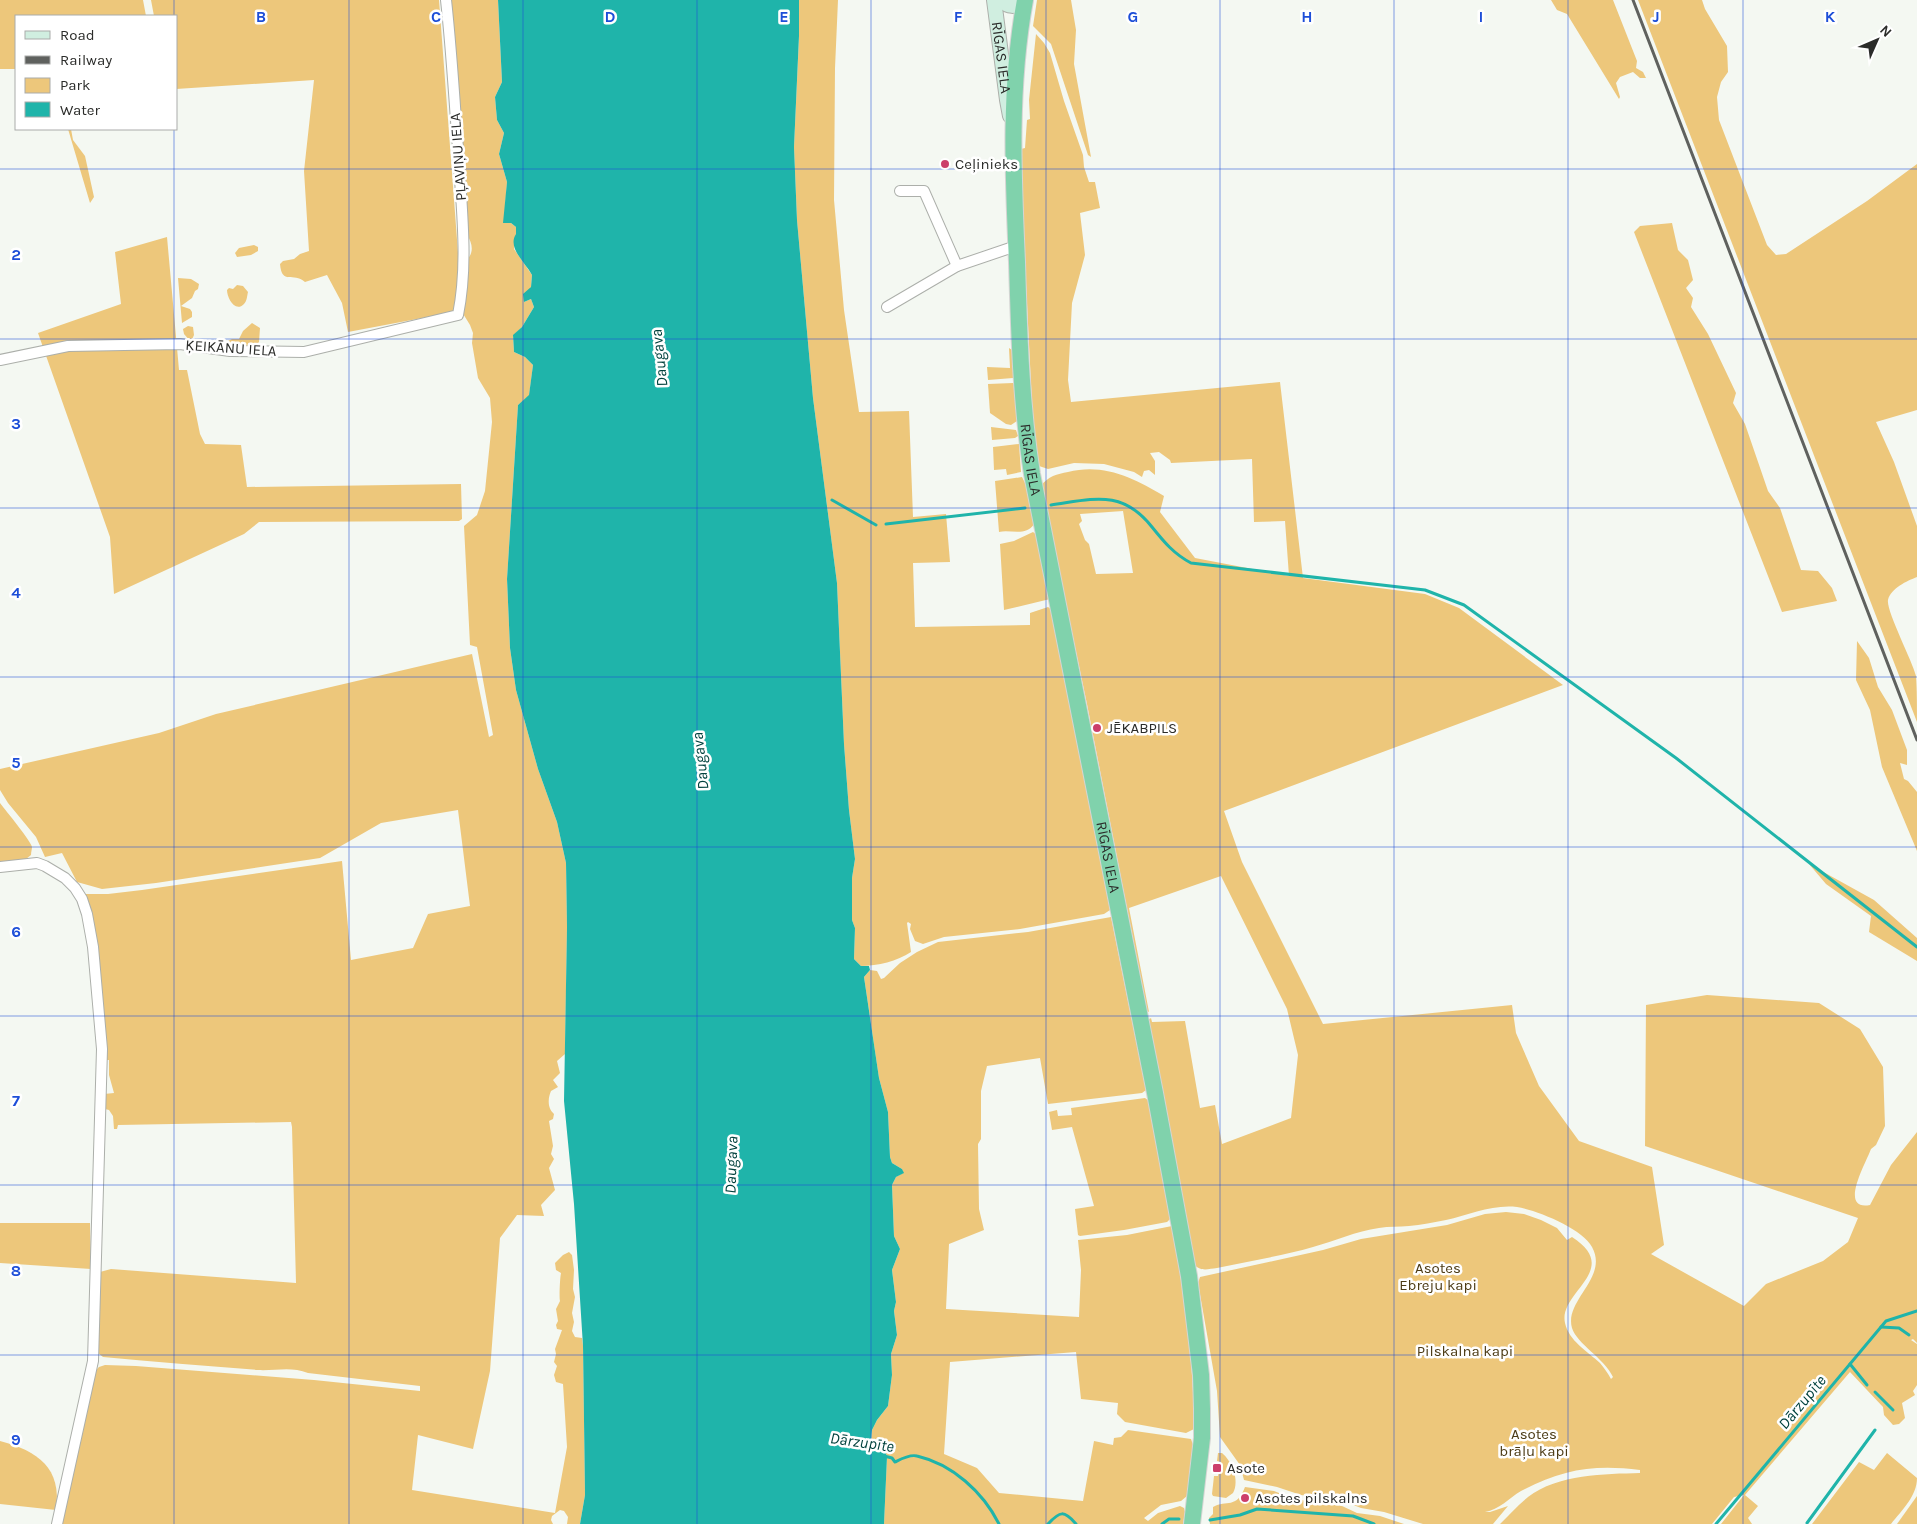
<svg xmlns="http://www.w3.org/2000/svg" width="1917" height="1524" font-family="Karla,sans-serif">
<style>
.green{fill:#edc77b;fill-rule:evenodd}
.water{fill:#1fb4aa}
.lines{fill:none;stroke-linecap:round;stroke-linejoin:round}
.stream{stroke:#1fb4aa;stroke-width:3}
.minor-casing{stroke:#acafaa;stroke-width:12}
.secondary-casing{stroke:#acafaa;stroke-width:16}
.trunk-casing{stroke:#d5d5d4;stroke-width:18}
.minor{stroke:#fff;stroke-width:10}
.secondary{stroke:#d0eee0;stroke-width:14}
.trunk{stroke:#80d2ac;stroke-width:16}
.rail{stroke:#5f615e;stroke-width:3}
.grid{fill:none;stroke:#1d4ed8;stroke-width:1;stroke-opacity:0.55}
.poi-dot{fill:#cc3f6b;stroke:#fff;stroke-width:2}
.labels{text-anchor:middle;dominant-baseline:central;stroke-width:5;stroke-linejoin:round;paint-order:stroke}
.street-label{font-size:15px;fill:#2b2c2a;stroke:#fff}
.poi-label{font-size:15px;fill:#2b2c2a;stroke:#fff;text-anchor:start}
.park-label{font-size:15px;fill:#4c3b15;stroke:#fff}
.water-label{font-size:16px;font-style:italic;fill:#01413d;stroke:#fff}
.grid-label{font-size:16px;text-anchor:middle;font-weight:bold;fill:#1d4ed8;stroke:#fff;stroke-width:5;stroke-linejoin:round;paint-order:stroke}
</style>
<rect width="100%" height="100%" fill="#f4f8f2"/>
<g class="green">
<polygon points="0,0 143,0 146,16 16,16 16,69 0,69"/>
<path d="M 151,0 L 439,0 L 459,266 L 459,290 L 454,312 L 348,332 L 342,303 L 327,275 L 305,282 C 293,271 282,286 280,264 L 283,261 L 294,259 L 300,254 L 309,251 L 304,171 L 314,80 L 176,89 L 176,16 L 154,16 Z"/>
<path d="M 447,0 L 498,0 L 502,82 L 495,97 L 497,120 L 504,133 L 499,154 L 507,182 L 504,223 L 511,223 L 516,227 L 516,234 L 514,249 L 532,275 L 531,287 L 524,302 L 531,299 L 534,307 L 522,327 L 513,336 L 514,352 L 525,357 L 533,365 L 529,396 L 518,405 L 507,579 L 510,648 L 516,690 L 538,769 L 557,822 L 566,863 L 567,927 L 565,1054 L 557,1061 L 560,1073 L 553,1080 L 558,1087 L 551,1091 C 548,1098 547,1108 554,1114 L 553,1119 L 549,1121 L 553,1146 L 551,1154 L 554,1159 L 549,1168 L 555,1190 L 541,1205 L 544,1216 L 517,1215 L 500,1238 L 490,1371 L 473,1449 L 418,1435 L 412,1490 L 555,1513 L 567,1447 L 563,1384 L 556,1382 L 554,1375 L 557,1366 L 554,1362 L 556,1354 L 555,1349 L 562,1330 L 557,1329 L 556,1325 L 558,1321 L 556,1309 L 560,1301 C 559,1298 560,1277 561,1273 L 556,1270 L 555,1263 L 563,1255 L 569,1252 L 572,1255 L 574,1270 L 573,1289 L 575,1297 L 572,1313 L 574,1322 L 572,1331 L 575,1337 L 582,1338 L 583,1346 L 585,1495 L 580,1524 L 567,1524 L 568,1517 L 564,1511 L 560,1510 L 552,1516 L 551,1520 L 553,1524 L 61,1524 L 94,1372 L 99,1367 L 105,1365 L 136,1366 L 314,1380 L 420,1391 L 420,1386 L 308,1373 C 291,1366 275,1371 258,1370 C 206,1366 155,1362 103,1357 L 98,1353 L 100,1272 L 111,1269 L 296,1283 L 292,1127 L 291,1122 L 118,1125 L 117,1129 L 114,1129 L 113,1116 L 109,1110 L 105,1109 L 104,1094 L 114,1093 L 109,1075 L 109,1060 L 105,1060 L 84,895 L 85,894 L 108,894 L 142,890 L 342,861 L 351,960 L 413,948 L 428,914 L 470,906 L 458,810 L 381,823 L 320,858 L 156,883 L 102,889 L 77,882 L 62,853 L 45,857 L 36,837 L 8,803 L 0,790 L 0,769 L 159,733 L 216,714 L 472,654 L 489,737 L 493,735 L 477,647 L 470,645 L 464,526 L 477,515 L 485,491 L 492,422 L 490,398 L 478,378 L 472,343 L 473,333 L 470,325 L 462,312 L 466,261 C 474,253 473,244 467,235 Z"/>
<path d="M 799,0 L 838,0 L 835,68 L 834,200 L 844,310 L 859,412 L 909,411 L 913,517 L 946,514 L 950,562 L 913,563 L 915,627 L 1030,625 L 1030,613 L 1048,607 L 1052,610 L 1110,910 L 1104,914 L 1020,929 L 944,937 L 923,944 L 915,941 L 910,929 L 911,924 L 908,922 L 907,923 L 911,952 C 897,961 878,966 861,966 L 854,959 L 855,928 L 852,920 L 852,878 L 855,859 L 849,810 L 844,744 L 837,583 L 813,398 L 797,220 L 794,147 L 799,37 Z"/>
<polygon points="1037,0 1071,0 1076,30 1074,64 1091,157 1088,155 1051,44 1033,26"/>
<polygon points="1551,0 1613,0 1637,61 1636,68 1643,72 1646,78 1640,78 1633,72 1620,77 1616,83 1620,97 1619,99 1567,14 1557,10"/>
<path d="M 1638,0 L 1702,0 L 1705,9 L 1727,46 L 1728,72 L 1721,82 L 1717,97 L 1719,120 L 1767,245 L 1776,255 L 1786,254 L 1867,201 L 1917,164 L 1917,410 L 1876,422 L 1894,462 L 1917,526 L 1917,577 C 1907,581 1891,588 1888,600 C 1886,611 1912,660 1916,676 C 1917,689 1917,708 1917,722 Z"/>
<path d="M 1036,34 L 1044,43 L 1050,53 L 1064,101 L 1083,155 L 1084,167 L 1089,182 L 1095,182 L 1100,208 L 1080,213 L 1085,255 L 1072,303 L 1068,380 L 1071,402 L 1280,382 L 1303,578 L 1425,594 L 1459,608 L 1563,685 L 1224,811 L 1242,862 L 1323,1024 L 1512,1005 L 1516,1033 L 1539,1086 L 1579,1141 L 1652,1167 L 1664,1245 L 1651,1254 L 1744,1306 L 1766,1284 L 1823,1261 L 1848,1242 L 1858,1218 L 1645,1146 L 1646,1005 L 1707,995 L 1819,1003 L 1860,1029 L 1883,1067 L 1885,1126 L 1876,1145 L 1871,1149 C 1866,1163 1838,1211 1870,1205 L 1891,1165 L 1917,1132 L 1917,1343 L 1913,1339 L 1911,1340 L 1917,1344 L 1917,1385 L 1913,1391 L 1915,1395 L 1902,1403 L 1905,1418 L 1899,1424 L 1893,1425 L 1884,1415 L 1883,1407 L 1850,1372 L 1745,1495 L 1758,1506 L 1748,1518 L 1752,1524 L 1721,1524 L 1744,1495 L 1734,1497 L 1712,1524 L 1500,1524 C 1509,1515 1518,1505 1528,1497 C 1558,1474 1605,1474 1640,1473 L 1640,1470 C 1595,1464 1562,1469 1521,1491 C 1509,1498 1499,1510 1485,1512 L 1490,1512 L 1508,1506 L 1493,1524 L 1423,1524 L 1384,1512 L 1361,1508 L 1346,1502 L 1301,1495 L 1277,1487 L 1244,1480 L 1240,1465 L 1220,1437 L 1217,1391 L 1198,1283 L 1200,1277 L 1323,1250 L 1361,1239 L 1447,1225 L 1485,1214 L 1506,1212 L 1524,1214 L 1541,1220 L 1557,1228 L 1567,1240 L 1572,1237 C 1623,1270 1558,1292 1565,1323 C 1569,1341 1587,1351 1600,1363 C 1604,1368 1608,1373 1611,1379 L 1613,1377 C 1604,1358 1577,1344 1572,1328 C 1564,1300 1609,1278 1592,1247 C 1583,1229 1537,1210 1517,1207 C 1493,1204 1469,1215 1446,1220 C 1434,1222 1421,1225 1409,1226 C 1399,1227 1389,1226 1379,1228 C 1356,1231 1335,1241 1313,1247 C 1282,1256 1249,1261 1217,1268 C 1208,1269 1200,1272 1194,1264 L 1148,1020 L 1151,1018 L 1152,1022 L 1185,1021 L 1200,1108 L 1215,1105 L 1222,1144 L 1291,1118 L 1298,1055 L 1287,1009 L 1221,876 L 1129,908 L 1149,1012 L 1147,1011 L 1087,704 L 1041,486 C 1048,476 1057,474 1068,472 C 1104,463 1134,478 1164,496 L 1160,512 L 1195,558 L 1289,576 L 1285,521 L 1254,522 L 1252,459 L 1171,463 L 1170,460 L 1159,452 L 1150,453 L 1155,461 L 1155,475 L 1149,470 L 1144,471 L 1142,477 L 1134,472 L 1104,464 L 1074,463 L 1048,469 L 1039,466 L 1033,424 L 1021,183 L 1021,149 L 1025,148 L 1027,120 L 1030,119 L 1029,100 ZM 1123,511 L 1133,573 L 1096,574 L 1089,544 L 1085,540 L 1079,524 L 1082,521 L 1080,514 Z"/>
<polygon points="68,129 71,129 73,140 85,156 94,197 90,203"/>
<polygon points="1672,223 1678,250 1688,260 1693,280 1686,288 1693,298 1691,307 1708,334 1736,393 1733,403 1745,424 1768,491 1780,508 1801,570 1818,571 1832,588 1837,601 1782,612 1634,232 1640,226"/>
<polygon points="167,237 179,370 187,370 200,434 205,444 241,445 247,487 461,484 462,519 459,521 259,522 244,534 114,594 110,537 38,333 121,304 115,252"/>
<polygon points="254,245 258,247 258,251 251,255 237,257 235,253 239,248"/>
<polygon points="178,278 191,279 199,284 198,289 195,291 192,298 181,306 190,309 192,312 192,317 182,323"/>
<path d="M 237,285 L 243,286 L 248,292 C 247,296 247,301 244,304 C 235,313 227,298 227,290 L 229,288 L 233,289 Z"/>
<polygon points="252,323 260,328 259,342 257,344 255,343 251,348 225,348 226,342 232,339 239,339 243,331"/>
<polygon points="188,326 193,327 194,335 191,342 184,334 183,329"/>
<polygon points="1009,348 1012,350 1014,375 1013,378 988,380 987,367 1010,368"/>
<polygon points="1013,383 1015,384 1017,421 1011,425 1006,424 990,413 988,384"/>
<polygon points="991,427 1016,430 1018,436 1015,438 992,440"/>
<polygon points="1019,444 1021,472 1007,475 1006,469 994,470 993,447"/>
<path d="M 1022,477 L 1027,487 L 1034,524 C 1026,537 1010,529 999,532 L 995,481 Z"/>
<polygon points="1033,532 1037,535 1050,599 1004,610 1000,544 1014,541"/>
<polygon points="1857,641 1869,658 1878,687 1892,710 1907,750 1907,765 1900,763 1904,779 1908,781 1917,792 1917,851 1882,767 1870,710 1856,680"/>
<path d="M 0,803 C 6,811 31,841 32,847 C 32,849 31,852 31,855 L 26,859 L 0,862 Z"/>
<polygon points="1809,864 1874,900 1917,938 1917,961 1869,932 1871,916 1826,884"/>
<path d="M 1111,917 L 1146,1090 L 1142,1093 L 1048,1104 L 1040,1058 L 987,1066 L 981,1091 L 981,1139 L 978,1144 L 979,1209 L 984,1230 L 949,1244 L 946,1309 L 1079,1317 L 1081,1270 L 1078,1240 L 1127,1235 L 1172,1226 C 1184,1293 1194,1361 1194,1429 L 1186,1433 L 1125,1422 L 1117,1414 L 1118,1403 L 1081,1399 L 1076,1352 L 950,1362 L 944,1454 L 977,1468 L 999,1493 L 1083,1501 L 1094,1441 L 1113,1445 L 1114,1438 L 1121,1437 L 1128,1430 L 1191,1439 L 1193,1445 L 1187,1496 L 1181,1501 L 1161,1505 L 1144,1518 L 1148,1521 L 1158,1513 L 1180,1506 L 1184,1508 L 1185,1512 L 1183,1524 L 884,1524 L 887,1457 L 885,1450 L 873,1446 L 871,1440 L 872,1430 L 877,1420 L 888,1406 L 892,1375 L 891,1354 L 897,1335 L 894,1311 L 896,1302 L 892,1270 L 900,1249 L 894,1236 L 892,1185 L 896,1177 L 903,1173 L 902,1169 L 892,1163 L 890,1157 L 888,1112 L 879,1078 L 864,977 L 870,970 L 877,971 L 881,979 L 884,978 L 900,963 L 917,952 L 938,942 L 1028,932 Z"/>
<polygon points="1145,1098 1149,1101 1170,1219 1167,1222 1124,1230 1080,1236 1078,1235 1075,1209 1094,1206 1072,1127 1052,1130 1049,1112 1057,1110 1058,1116 1072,1115 1071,1108"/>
<polygon points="0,1223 90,1223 91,1269 0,1263"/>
<path d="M 0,1441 C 38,1451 62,1468 56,1510 L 0,1504 Z"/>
<path d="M 1218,1453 L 1222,1453 C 1232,1461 1240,1481 1233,1493 L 1226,1498 L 1213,1496 L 1212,1494 L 1214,1476 L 1218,1476 L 1221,1462 L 1217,1461 Z"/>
<path d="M 1887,1453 L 1917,1478 C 1917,1496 1902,1510 1891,1524 L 1812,1524 L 1859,1462 L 1874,1470 Z"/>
<path d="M 1245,1487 L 1274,1491 L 1294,1499 L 1342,1506 L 1357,1513 L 1380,1516 L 1404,1524 L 1210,1524 L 1209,1518 L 1213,1514 L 1213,1507 C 1227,1499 1236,1510 1245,1487 Z"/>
<polygon points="1917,1496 1917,1524 1897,1524"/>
</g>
<path class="water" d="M 498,0 L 799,0 L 799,36 L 794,147 L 797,220 L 813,398 L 837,583 L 844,744 L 849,810 L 855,859 L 852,878 L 852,920 L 855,928 L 854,959 L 861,966 L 869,966 L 870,970 L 864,977 L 879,1078 L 888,1112 L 890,1157 L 892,1163 L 902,1169 L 904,1173 L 896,1177 L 892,1185 L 894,1236 L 900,1249 L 892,1270 L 896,1302 L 894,1311 L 897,1335 L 891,1354 L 892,1375 L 888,1406 L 877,1420 L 872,1430 L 871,1440 L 873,1446 L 885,1450 L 887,1457 L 884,1524 L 580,1524 L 585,1495 L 583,1346 L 574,1204 L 564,1101 L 567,927 L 566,863 L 557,822 L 538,769 L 516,690 L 510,648 L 507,579 L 518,405 L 529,395 L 533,365 L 525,357 L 514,352 L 513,335 L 522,327 L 534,307 L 531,299 L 524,302 L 523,294 L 531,287 L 532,275 C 525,262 507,248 516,234 L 516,227 L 511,223 L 503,223 L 507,182 L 499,154 L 504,133 L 497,120 L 495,97 L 502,82 Z"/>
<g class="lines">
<g class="stream">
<polyline points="832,500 876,525"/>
<path d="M 1051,505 C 1094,499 1122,489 1152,527 C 1164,542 1174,554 1191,563 L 1425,590 L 1464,605 L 1676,758 L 1917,947"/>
<polyline points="886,524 1025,508"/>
<polyline points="1881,1327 1899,1328 1909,1335"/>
<polyline points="1850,1364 1867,1385"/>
<polyline points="1875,1392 1893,1410"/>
<path d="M 884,1456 L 892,1458 L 895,1462 C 901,1459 910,1454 917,1456 C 952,1464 983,1492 999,1524"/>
<polyline points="1210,1520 1240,1515 1257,1509 1353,1516 1374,1524"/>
<polyline points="1807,1523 1875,1430"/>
<path d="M 1048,1524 C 1060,1511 1064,1510 1076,1524"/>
<polyline points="1162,1524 1169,1519 1179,1519"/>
<polyline points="1716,1524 1886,1321 1917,1311"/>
</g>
<defs>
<g id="minor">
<polyline points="900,191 924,191 957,266"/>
<polyline points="887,307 957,266 1016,246"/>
<path d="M 0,360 L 68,346 L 180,344 L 230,351 L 304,352 L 458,315 C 468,265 462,214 459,163 C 455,109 452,54 446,0"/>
<polyline points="0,867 37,863 45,866 65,878 75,888 82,899 87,914 93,947 102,1049 93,1361 57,1524"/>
</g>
<g id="secondary">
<path id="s1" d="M 994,0 L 1007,100 L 1010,116"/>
<path d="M 1001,0 C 1009,8 1014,7 1024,2"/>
</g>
<g id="trunk">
<path id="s2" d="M 1025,0 C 1009,87 1013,174 1017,262 C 1019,333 1021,404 1032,474 L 1155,1093 L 1189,1276 L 1201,1375 L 1202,1409 L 1202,1438 L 1192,1524"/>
</g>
</defs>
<use href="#minor" class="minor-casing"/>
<use href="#secondary" class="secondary-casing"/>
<use href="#trunk" class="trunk-casing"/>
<use href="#minor" class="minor"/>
<use href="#secondary" class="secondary"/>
<use href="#trunk" class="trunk"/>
<polyline class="rail" points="1633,0 1917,740"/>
</g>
<path class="grid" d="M 174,0 L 174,16M 349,0 L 349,1524M 523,0 L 523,1524M 697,0 L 697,1524M 871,0 L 871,1524M 1046,0 L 1046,1524M 1220,0 L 1220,1524M 1394,0 L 1394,1524M 1568,0 L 1568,1524M 1743,0 L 1743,1524M 174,129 L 174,1524M 0,169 L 1917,169M 0,339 L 1917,339M 0,508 L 1917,508M 0,677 L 1917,677M 0,847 L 1917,847M 0,1016 L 1917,1016M 0,1185 L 1917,1185M 0,1355 L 1917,1355"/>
<g class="poi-dot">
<circle cx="945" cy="164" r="5"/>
<circle cx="1097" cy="728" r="5"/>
<rect x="1212" y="1463" width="10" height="10" rx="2.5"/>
<circle cx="1245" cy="1498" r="5"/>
</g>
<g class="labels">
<g class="street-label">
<text stroke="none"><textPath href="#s1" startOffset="58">RĪGAS IELA</textPath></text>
<text transform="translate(458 157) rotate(-94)">PĻAVIŅU IELA</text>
<text transform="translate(231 348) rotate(4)">ĶEIKĀNU IELA</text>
<text stroke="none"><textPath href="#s2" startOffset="461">RĪGAS IELA</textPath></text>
<text stroke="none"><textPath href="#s2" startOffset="866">RĪGAS IELA</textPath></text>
</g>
<g class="poi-label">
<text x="955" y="164">Ceļinieks</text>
<text x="1107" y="728">JĒKABPILS</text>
<text x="1227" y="1468">Asote</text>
<text x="1255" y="1498">Asotes pilskalns</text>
</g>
<g class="park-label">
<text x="1438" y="1268">Asotes<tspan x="1438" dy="17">Ebreju kapi</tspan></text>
<text x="1465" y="1351">Pilskalna kapi</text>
<text x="1534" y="1434">Asotes<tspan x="1534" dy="17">brāļu kapi</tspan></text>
</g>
<g class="water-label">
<text transform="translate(659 358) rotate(-96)">Daugava</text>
<text transform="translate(700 761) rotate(-96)">Daugava</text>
<text transform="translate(731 1165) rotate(-88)">Daugava</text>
<text transform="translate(1802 1402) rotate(-50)">Dārzupīte</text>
<text transform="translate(862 1442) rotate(8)">Dārzupīte</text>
</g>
</g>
<g class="grid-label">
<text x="261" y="22">B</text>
<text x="436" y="22">C</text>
<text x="610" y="22">D</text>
<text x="784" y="22">E</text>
<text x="958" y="22">F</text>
<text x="1133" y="22">G</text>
<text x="1307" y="22">H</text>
<text x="1481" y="22">I</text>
<text x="1656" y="22">J</text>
<text x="1830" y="22">K</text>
<text x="16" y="260">2</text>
<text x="16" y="429">3</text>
<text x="16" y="598">4</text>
<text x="16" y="768">5</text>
<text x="16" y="937">6</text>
<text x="16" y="1106">7</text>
<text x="16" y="1276">8</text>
<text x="16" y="1445">9</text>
</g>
<rect x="15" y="15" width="162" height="115" fill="#ffffff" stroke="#aaabaa"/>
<rect x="25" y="31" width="25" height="8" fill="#d0eee0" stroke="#aaabaa"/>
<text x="60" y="40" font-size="15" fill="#2b2c2a">Road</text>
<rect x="25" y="56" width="25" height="8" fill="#5f615e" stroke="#aaabaa"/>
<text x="60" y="65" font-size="15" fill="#2b2c2a">Railway</text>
<rect x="25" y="78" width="25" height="15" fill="#edc77b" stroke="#aaabaa"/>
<text x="60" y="90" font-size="15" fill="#2b2c2a">Park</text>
<rect x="25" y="102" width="25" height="15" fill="#1fb4aa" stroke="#aaabaa"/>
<text x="60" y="115" font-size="15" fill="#2b2c2a">Water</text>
<g transform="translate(1877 40) rotate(45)" stroke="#ffffff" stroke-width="4" paint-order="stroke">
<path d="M0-4L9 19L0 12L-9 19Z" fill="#2b2c2a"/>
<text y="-8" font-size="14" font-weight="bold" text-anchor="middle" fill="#2b2c2a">N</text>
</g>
</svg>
